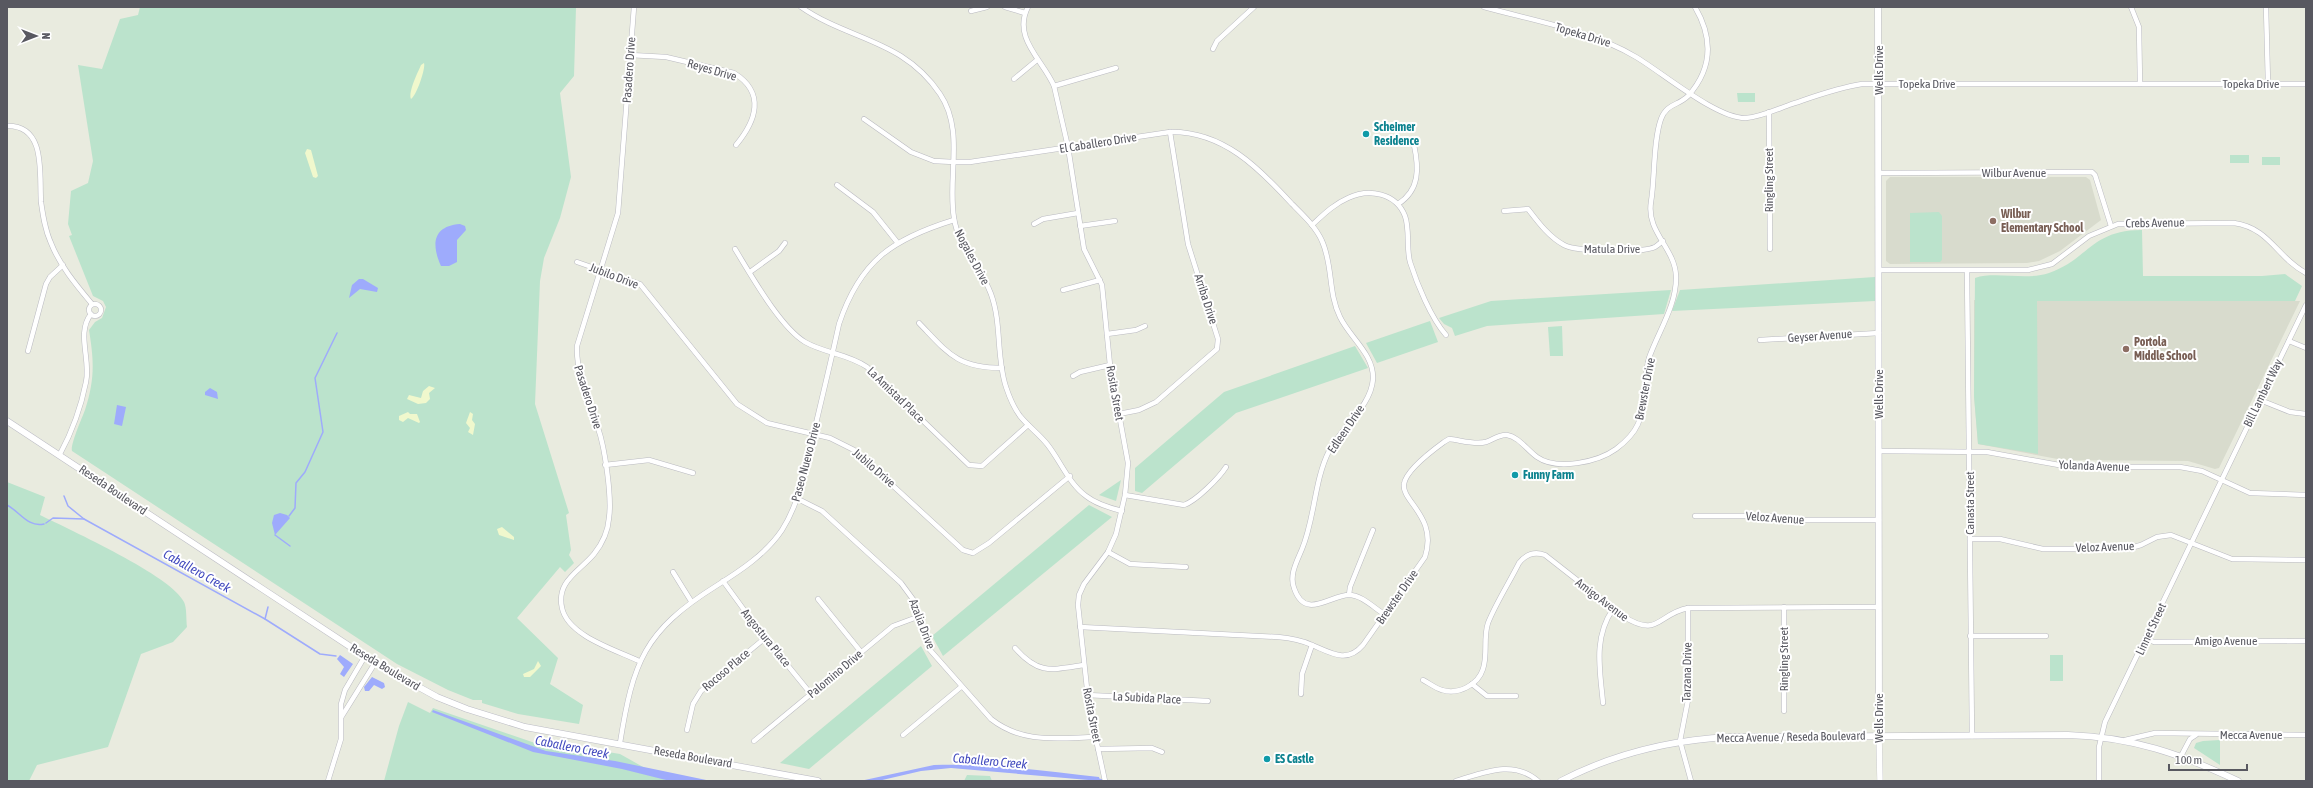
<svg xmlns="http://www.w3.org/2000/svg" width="2313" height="788" font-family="'Asap Condensed',sans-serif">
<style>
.education{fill:#d8dbcd}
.green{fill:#bbe3cc}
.sand{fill:#f0f8cd}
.water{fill:#9eabfc}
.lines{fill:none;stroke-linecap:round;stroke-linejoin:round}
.stream{stroke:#9eabfc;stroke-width:1.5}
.minor-casing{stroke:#babac1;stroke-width:5.5}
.tertiary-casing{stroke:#babac1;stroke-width:6}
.secondary-casing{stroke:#bcbcc5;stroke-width:7}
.minor{stroke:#fff;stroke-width:4.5}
.tertiary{stroke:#fff;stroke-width:5.5}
.secondary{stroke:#fff;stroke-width:6}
.culture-dot{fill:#0f9aa8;stroke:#fff;stroke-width:1.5}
.education-dot{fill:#8d6e63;stroke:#fff;stroke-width:1.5}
.labels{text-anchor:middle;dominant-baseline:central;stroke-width:4;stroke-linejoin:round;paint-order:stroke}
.street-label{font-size:12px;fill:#585860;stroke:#fff}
.culture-label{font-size:12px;font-weight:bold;fill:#0d838f;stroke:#fff;text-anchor:start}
.education-label{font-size:12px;font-weight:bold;fill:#785e54;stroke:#fff;text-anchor:start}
.water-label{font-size:13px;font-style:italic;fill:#424abe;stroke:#fff}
</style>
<rect width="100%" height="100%" fill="#e9ebdf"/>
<g class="education">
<polygon points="1890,177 2086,177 2090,180 2101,220 2060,251 2039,261 2027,263 1890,264 1886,261 1886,181"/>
<polygon points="1974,300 2037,301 2300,301 2219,468 2215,469 2188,461 2063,460 1978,444 1974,396"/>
</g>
<g class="green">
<path d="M 140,7 L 576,7 L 574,76 L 560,93 L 571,177 L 560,218 L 544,258 L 540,281 L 535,404 L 569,513 L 566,515 L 571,550 L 569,555 L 574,563 L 565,572 L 560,567 L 517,618 L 558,658 L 550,684 L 583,705 L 579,724 L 518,714 L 482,703 L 482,700 L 473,700 L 448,690 L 397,664 L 72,451 C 70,445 82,418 85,410 C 95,379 94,361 89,330 L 95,322 L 102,318 L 106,307 L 103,301 L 93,296 L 69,236 L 72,235 L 68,224 L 71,191 L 88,183 L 93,161 L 78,65 L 102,69 L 120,19 L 138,15 Z"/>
<polygon points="1737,93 1755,93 1755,102 1738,102"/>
<rect x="2230" y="155" width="19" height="8"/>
<rect x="2262" y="157" width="18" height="8"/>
<polygon points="1939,212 1942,216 1942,260 1940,262 1910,262 1910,213"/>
<path d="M 2142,230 L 2143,276 L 2262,276 L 2285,274 L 2302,286 L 2295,301 L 2037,301 L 2038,454 L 1978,444 L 1974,396 L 1975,278 C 1996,271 2026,281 2049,273 C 2089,259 2091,230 2142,230 Z"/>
<polygon points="1875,277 1875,301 1672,311 1680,290"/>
<polygon points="1671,290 1664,314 1487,326 1455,336 1452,328 1444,324 1439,318 1491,301"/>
<polygon points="1430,321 1438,342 1377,363 1366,343"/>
<polygon points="1562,326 1563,356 1550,356 1548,327"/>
<polygon points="1355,346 1368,368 1236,413 1142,493 1135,491 1135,468 1224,392"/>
<polygon points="1121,480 1116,501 1099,495"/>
<path d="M 7,482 L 45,497 L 40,515 C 70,530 172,576 184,602 C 187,608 186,620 187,627 L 173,642 L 141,654 L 108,747 L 37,765 L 29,781 L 7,781 Z"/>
<polygon points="1089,505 1112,517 943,656 932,636"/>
<polygon points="921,646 932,666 809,769 780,763"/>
<rect x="2050" y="655" width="13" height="26"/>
<polygon points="408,702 430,713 433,708 535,743 559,748 578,747 620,754 668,781 384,781 399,726"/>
<polygon points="2220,740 2220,765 2194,748 2196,743 2203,741"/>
<polygon points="967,775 990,776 992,781 964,781"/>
</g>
<g class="sand">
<path d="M 424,63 C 426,68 416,97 411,99 C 408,92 418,72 421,65 Z"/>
<polygon points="307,149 311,150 318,176 316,178 313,177 305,153"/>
<polygon points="429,386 435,388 429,393 430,399 426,403 418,404 407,399 409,395 421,398 423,391"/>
<polygon points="408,412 410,414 417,414 420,422 419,423 408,418 403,422 399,420 399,416"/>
<polygon points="470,412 473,414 472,420 475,424 473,435 468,432 470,428 466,423"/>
<polygon points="502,527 514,537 514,540 499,535 497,529"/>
<polygon points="538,661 541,666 530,677 524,677 523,674 534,669"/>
</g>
<g class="water">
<path d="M 460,224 L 465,226 L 466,230 L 457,240 L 457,262 L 449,266 L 441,266 C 431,244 433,226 460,224 Z"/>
<polygon points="359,279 363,279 378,288 377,292 360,289 349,298 352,285"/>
<polygon points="210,388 217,392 218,399 205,395 205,392"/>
<polygon points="117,405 126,407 122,426 114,424"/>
<polygon points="280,513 287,515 290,518 275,535 272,523 274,515"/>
<polygon points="340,655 353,664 344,677 340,674 344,667 337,659"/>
<polygon points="372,677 384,683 385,687 382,689 374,685 369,691 365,691 364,687"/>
<polygon points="433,710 546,751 615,761 711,781 670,781 622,769 533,752 432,712"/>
<path d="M 934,765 C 989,763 1045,771 1099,777 L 1100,781 L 951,768 L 921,771 L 878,781 L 860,781 Z"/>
</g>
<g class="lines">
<g class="stream">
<polyline points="64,496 68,506 84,519"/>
<path d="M 7,505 C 19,511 28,528 44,524"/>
<polyline points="289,516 295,508 296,483 305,472 323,432 315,378 337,333"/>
<polyline points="46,523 53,518 84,519 265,619 320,654 336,656"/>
<polyline points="275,535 290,546"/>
<polyline points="265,619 268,607"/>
<polyline points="1097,779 1109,781"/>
</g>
<defs>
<g id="minor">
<path d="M 634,7 L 618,213 L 577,346 C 576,374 589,401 598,428 C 605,448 612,497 609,518 C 608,531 602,544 594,554 C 579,572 556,581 562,608 C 568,636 616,650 639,661"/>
<path d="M 801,7 C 850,41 903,39 940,94 C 965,131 947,177 954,218 C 958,247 982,268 991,294 C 1002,324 996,357 1006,387 C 1009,396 1014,408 1020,416 C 1028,426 1039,434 1047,444 C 1060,460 1069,484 1086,496 C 1096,504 1110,508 1122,511"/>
<polyline points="1005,7 1025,13"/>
<path d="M 1028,7 C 1012,38 1043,60 1054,86 L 1068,147 L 1084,249 L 1102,285 L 1110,365 L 1128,463 L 1125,495 L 1116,534 L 1108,552 L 1084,584 L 1079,595 L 1078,605 L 1089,707 L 1105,781"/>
<path d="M 1484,7 C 1535,21 1590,30 1636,57 C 1663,73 1717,119 1746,118 C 1760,117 1775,110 1789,105 C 1813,97 1836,88 1862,84 L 2306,84"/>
<polyline points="2131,7 2139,27 2140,84"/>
<polyline points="2266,7 2268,83"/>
<polyline points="971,11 987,7"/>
<polyline points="1213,49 1217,41 1254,7"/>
<path d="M 630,55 L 666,57 L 734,73 C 766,93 756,121 736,145"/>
<polyline points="1014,79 1037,60"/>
<polyline points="1054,86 1116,68"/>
<polyline points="1769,112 1770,249"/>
<path d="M 864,119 L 911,152 L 934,161 L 954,162 L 970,162 L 1170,132 C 1223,131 1259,168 1292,204 C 1303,215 1316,227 1322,241 C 1333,265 1328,293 1340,317 C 1350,338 1374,354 1373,379 C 1371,407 1341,427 1329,451 C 1314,481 1315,518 1302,549 C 1297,561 1289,575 1294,588 C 1305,621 1330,595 1349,595 C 1362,595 1374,608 1384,614"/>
<path d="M 7,126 C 47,125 39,175 41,202 C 43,216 45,230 51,243 C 60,266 77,286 92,304"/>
<polyline points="1880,173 2092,172 2095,175 2111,226"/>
<polyline points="837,185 873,212 897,242"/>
<path d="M 1398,204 C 1420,190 1419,168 1414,145"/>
<path d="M 1504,211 L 1528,209 C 1538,222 1549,237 1564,245 C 1577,252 1642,253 1655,247 C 1658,245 1660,243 1663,241"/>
<polyline points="1034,224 1043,219 1078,213"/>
<path d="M 1312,225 C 1323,215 1334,204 1348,198 C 1369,188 1396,193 1405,216 C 1410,230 1406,247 1410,262 C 1417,284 1431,318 1446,335"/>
<polyline points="1080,226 1115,221"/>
<path d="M 735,249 C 751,275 780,327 805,342 C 824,353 848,354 867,367 L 969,465 L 982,466 L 1028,425"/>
<polyline points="577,262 640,284 737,404 767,423 830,438 854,450 963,550 973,553 989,543 1070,476"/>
<path d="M 1880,270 L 2028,270 L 2052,264 L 2089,236 L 2118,224 L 2234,223 C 2270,228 2277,258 2306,273"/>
<polyline points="1967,271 1972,736"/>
<polyline points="750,272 779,251 785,243"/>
<polyline points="1063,290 1100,280"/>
<circle cx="95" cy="310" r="6"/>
<path d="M 919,323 C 948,353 957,368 1002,368"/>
<polyline points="1107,334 1136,330 1145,326"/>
<polyline points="1760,340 1879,333"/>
<polyline points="2289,341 2306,348"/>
<polyline points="28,351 46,284 50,277 63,265"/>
<polyline points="1073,376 1080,372 1110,365"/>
<polyline points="2260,400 2290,412 2306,414"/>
<polyline points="1119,414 1139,410 1156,402 1217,349 1218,339 1188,244 1170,132"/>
<polyline points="1879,451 1987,452 2070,467 2180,467 2202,471 2250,493 2306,495"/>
<path d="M 60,454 C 72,432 81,407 86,382 C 91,360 76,333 91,314"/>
<polyline points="605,465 649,460 693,473"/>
<path d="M 1125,495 L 1184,505 C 1196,501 1219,478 1226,467"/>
<path d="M 798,499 L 822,511 L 901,583 L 915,602 L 930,650 L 991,719 C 1023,744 1057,738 1095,737"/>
<polyline points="1695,516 1771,516 1800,520 1879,520"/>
<polyline points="1970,539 2000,539 2043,549 2127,549 2141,545 2157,537 2171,535 2232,559 2306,560"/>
<polyline points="1108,552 1130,564 1186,567"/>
<polyline points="673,572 691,601"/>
<polyline points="723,581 758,629 811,694"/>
<polyline points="1349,595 1350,587 1373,530"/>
<polyline points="818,599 861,652"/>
<polyline points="1688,608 1688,700 1680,741 1691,781"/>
<path d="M 1080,627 L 1278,637 C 1290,638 1301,640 1312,645 C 1331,653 1347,664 1363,645 L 1425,557 C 1438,517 1401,501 1404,484 C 1406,470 1433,450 1444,442 L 1449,439 C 1460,440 1474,445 1486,442 C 1493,440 1499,434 1507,435 C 1519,437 1527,450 1537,457 C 1557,471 1598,462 1616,449 C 1624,443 1634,433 1638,424 C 1647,403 1643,380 1649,358 C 1658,332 1677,305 1676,276 C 1675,248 1646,232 1651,202 C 1655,178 1653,141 1661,119 C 1667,103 1678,106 1688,96 C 1713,68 1713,38 1695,7"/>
<polyline points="1970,636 2046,636"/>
<polyline points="2146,639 2154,642 2306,641"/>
<path d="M 1015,648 C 1039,675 1051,670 1084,665"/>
<path d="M 1423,680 C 1429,683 1435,688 1442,690 C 1458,695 1478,685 1483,669 C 1488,654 1483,638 1488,623 C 1496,603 1509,583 1519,563 C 1526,554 1534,551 1545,555 L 1623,616 C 1659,639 1657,614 1688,608 L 1879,607"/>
<polyline points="1472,684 1487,696 1516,696"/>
<polyline points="1301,694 1302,674 1312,645"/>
<polyline points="1087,695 1208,701"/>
<path d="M 1603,703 C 1600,670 1593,638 1613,609"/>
<polyline points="1784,711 1784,607"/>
<polyline points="342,716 375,663"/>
<polyline points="687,730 693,704 701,691 765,638"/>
<polyline points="903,735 961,687"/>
<polyline points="2125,740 2155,733 2306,735"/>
<polyline points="754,741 893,626 920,616"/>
<path d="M 620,743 C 633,662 644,631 716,586 C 740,571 766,554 782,530 C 800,502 805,468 813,436 C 822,398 831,361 839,324 C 860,261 892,239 954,220"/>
<polyline points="1098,749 1152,748 1162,752"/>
<polyline points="2181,756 2190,739 2196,735"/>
<polyline points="328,781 341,739 341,704 345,690 365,656"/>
<path d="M 1456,781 C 1483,773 1513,759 1538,781"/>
<polyline points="2099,781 2099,747 2105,722 2306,305"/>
</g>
<polyline id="tertiary" points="1879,736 1880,781"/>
<g id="secondary">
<polyline points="1878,7 1879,736"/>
<polyline points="7,421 375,663 437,697 467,709 525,727 818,781"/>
<path d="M 1561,781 C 1615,753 1670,740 1730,737 L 2068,735 C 2132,737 2181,754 2238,781"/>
</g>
</defs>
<use href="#minor" class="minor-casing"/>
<use href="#tertiary" class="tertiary-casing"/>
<use href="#secondary" class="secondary-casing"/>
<use href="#minor" class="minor"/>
<use href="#tertiary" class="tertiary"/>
<use href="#secondary" class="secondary"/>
</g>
<g class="culture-dot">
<circle cx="1366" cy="134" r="4"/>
<circle cx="1515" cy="475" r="4"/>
<circle cx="1267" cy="759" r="4"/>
</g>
<g class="education-dot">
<circle cx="1993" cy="221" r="4"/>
<circle cx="2126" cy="349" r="4"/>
</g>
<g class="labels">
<g class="street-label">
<text transform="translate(1583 35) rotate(17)">Topeka Drive</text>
<text transform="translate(629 70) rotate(-86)">Pasadero Drive</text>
<text transform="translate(712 70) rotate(16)">Reyes Drive</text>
<text transform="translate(1879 70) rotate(-90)">Wells Drive</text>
<text x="1927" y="84">Topeka Drive</text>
<text x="2251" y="84">Topeka Drive</text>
<text transform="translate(1098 143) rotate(-9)">El Caballero Drive</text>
<text x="2014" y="173">Wilbur Avenue</text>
<text transform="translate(1769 180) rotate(-90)">Ringling Street</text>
<text transform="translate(2155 223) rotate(-1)">Crebs Avenue</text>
<text x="1612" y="249">Matula Drive</text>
<text transform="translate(972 257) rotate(62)">Nogales Drive</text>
<text transform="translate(614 276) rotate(21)">Jubilo Drive</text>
<text transform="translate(1206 299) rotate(72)">Arriba Drive</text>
<text transform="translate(1820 336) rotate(-4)">Geyser Avenue</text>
<text transform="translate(1645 389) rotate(-79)">Brewster Drive</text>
<text transform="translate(1115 393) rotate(80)">Rosita Street</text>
<text transform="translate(2263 393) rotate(-64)">Bill Lambert Way</text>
<text transform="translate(1879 394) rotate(-90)">Wells Drive</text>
<text transform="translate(896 395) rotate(44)">La Amistad Place</text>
<text transform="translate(588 397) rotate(72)">Pasadero Drive</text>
<text transform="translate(1346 429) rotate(-56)">Edleen Drive</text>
<text transform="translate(806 462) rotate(-75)">Paseo Nuevo Drive</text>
<text transform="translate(2094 466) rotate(2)">Yolanda Avenue</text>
<text transform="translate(874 468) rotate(41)">Jubilo Drive</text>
<text transform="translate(113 490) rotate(34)">Reseda Boulevard</text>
<text transform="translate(1970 503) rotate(-90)">Canasta Street</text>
<text transform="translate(1775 518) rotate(4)">Veloz Avenue</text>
<text transform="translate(2105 547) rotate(-2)">Veloz Avenue</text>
<text transform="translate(1397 597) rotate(-55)">Brewster Drive</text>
<text transform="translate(1602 600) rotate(37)">Amigo Avenue</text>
<text transform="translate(922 624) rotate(69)">Azalia Drive</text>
<text transform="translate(2151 629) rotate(-65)">Linnet Street</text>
<text transform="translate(766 638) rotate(51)">Angostura Place</text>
<text x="2226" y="641">Amigo Avenue</text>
<text transform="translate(1784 659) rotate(-90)">Ringling Street</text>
<text transform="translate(385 667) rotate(31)">Reseda Boulevard</text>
<text transform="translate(726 670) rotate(-40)">Rocoso Place</text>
<text transform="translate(1687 672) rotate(-89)">Tarzana Drive</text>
<text transform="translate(835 674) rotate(-40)">Palomino Drive</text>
<text transform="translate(1147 698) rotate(3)">La Subida Place</text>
<text transform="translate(1092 715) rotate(79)">Rosita Street</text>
<text transform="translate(1879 718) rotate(-90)">Wells Drive</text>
<text x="2251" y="735">Mecca Avenue</text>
<text transform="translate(1791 737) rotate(-1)">Mecca Avenue / Reseda Boulevard</text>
<text transform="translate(693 757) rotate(10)">Reseda Boulevard</text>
</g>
<g class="culture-label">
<text x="1374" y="127">Scheimer<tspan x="1374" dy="14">Residence</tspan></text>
<text x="1523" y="475">Funny Farm</text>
<text x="1275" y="759">ES Castle</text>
</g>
<g class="education-label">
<text x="2001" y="214">Wilbur<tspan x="2001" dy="14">Elementary School</tspan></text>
<text x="2134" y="342">Portola<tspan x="2134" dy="14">Middle School</tspan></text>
</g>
<g class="water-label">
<text transform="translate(197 571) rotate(29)">Caballero Creek</text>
<text transform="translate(572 747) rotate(11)">Caballero Creek</text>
<text transform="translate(990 761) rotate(5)">Caballero Creek</text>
</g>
</g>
<rect width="2313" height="788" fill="none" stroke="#585860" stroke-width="16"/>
<g transform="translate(36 36) rotate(90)" stroke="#ffffff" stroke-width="3" paint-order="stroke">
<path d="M0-3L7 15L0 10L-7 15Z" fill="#585860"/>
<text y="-6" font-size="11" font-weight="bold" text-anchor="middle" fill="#585860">N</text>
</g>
<path d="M2169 764v6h78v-6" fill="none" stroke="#585860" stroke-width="2"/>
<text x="2175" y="764" font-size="12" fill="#585860" stroke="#ffffff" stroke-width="3" paint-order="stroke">100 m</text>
</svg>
